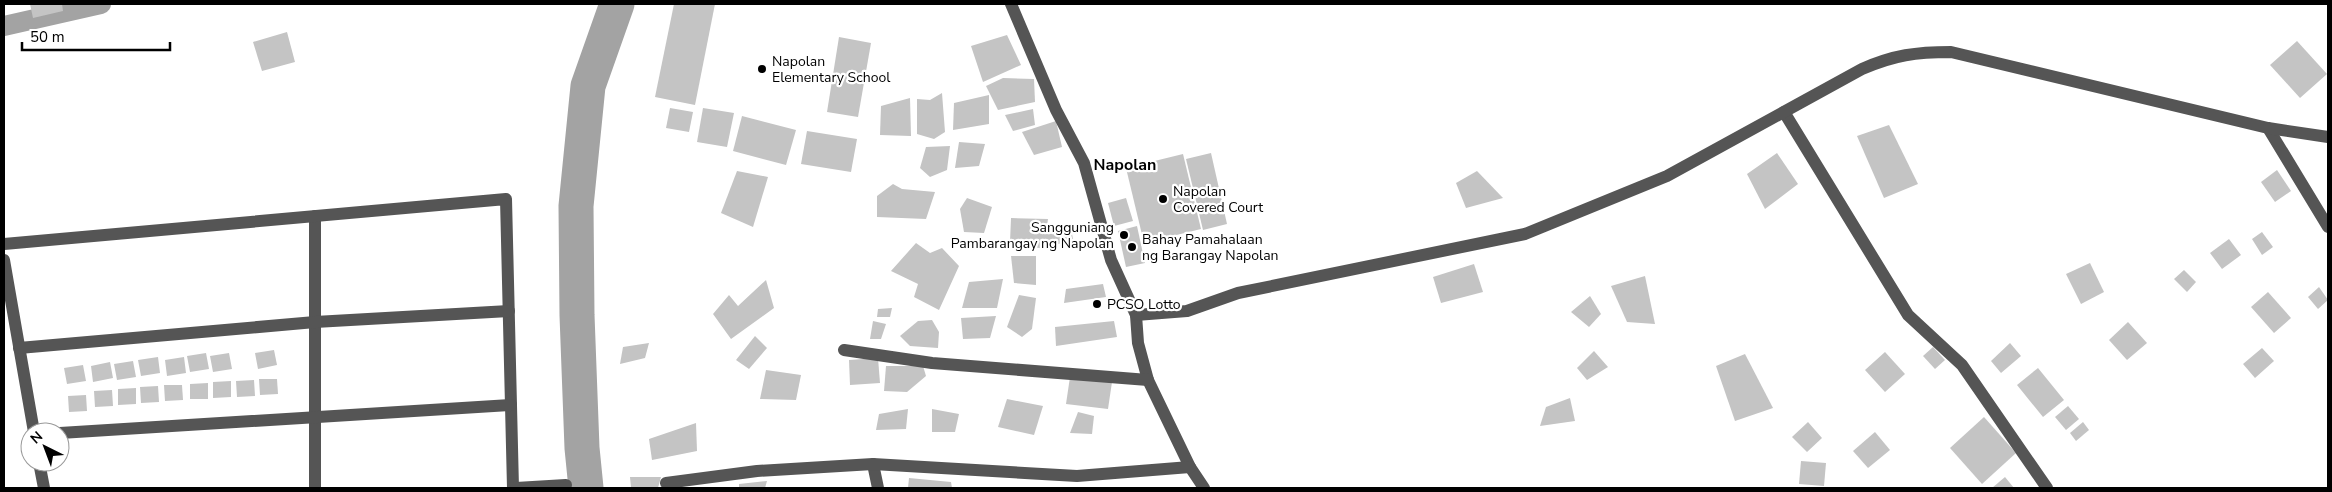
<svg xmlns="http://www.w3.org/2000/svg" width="2332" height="492" font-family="'Nunito Sans',sans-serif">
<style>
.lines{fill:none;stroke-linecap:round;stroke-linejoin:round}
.canal{stroke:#a3a3a3;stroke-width:20}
.river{stroke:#a3a3a3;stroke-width:35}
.building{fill:#c4c4c4}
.minor{stroke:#555;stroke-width:12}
.poi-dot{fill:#000;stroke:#fff;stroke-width:2}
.labels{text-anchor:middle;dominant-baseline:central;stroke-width:4.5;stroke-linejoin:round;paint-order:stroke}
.poi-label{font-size:14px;fill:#000;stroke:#fff;text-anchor:start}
.quarter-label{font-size:16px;font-weight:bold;fill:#000;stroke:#fff}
</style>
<rect width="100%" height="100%" fill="#fff"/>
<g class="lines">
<polyline class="canal" points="4,26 101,4"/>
<polyline class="river" points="586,488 582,448 577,315 576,206 588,86 617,4"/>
</g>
<g class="building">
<polygon points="30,4 62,4 63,11 33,18"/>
<polygon points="674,4 715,4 695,105 655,97"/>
<polygon points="287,32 295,62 262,71 253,42"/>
<polygon points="1007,35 1021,65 983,82 971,46"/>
<polygon points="839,37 871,43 858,117 827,112"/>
<polygon points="2297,41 2327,74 2300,98 2270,65"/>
<polygon points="1003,78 1034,79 1035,102 998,110 986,86"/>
<polygon points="942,93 945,132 934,139 917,134 917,99 930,100"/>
<polygon points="989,95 989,124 953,130 954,103"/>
<polygon points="910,98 911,136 880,135 881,106"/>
<polygon points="670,108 693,112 689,132 666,128"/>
<polygon points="703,108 734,113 727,147 697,142"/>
<polygon points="1033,109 1035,125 1013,131 1005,115"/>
<polygon points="742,116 796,130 786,165 733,151"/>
<polygon points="1056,121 1062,147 1034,155 1022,132"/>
<polygon points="1889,125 1918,184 1884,198 1857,136"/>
<polygon points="807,131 857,139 851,172 801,164"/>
<polygon points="959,142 985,144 979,166 955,168"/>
<polygon points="950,146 947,170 930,177 920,168 926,147"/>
<polygon points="1211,153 1227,224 1203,230 1186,159"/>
<polygon points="1777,153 1798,184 1765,209 1747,174"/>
<polygon points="1183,154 1201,229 1144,243 1126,168"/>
<polygon points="2277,170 2291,191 2275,202 2261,182"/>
<polygon points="737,171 768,177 753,227 721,213"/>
<polygon points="1477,171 1503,198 1466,208 1456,183"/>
<polygon points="893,184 902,189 935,192 926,219 877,217 877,196"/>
<polygon points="967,198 992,207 984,233 964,232 960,209"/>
<polygon points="1126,198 1133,221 1114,226 1108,203"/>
<polygon points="1011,218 1048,219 1046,233 1071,229 1073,239 1044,249 1010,242"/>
<polygon points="1137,226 1145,263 1126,267 1118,231"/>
<polygon points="2262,232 2273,247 2262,255 2252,239"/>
<polygon points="2229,239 2241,255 2222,269 2210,253"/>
<polygon points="916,243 930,253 942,248 959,266 939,310 914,297 918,284 891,271"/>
<polygon points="1011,256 1036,256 1036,285 1014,283"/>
<polygon points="2090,263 2104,292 2081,304 2066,274"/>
<polygon points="1474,264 1483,292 1441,303 1433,277"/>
<polygon points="2184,270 2196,282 2187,292 2174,279"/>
<polygon points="1645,276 1655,324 1627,322 1611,286"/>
<polygon points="1003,279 997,308 962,308 969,282"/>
<polygon points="766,280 774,308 731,339 713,314 729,295 738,306"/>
<polygon points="1103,284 1106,297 1064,303 1066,289"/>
<polygon points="2319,287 2328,300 2318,309 2308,297"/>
<polygon points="2268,292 2291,318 2274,333 2251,307"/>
<polygon points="1019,295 1036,298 1032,329 1022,337 1007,327"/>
<polygon points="1590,296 1601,314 1589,327 1571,312"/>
<polygon points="892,308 890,317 877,317 878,309"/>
<polygon points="996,316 990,338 963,339 961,318"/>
<polygon points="932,320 939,332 938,348 910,346 900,336 918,321"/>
<polygon points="873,321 886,324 881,339 870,339"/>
<polygon points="1114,321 1117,337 1056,346 1055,327"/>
<polygon points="2128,322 2147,343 2127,360 2109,340"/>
<polygon points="755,336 767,348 749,369 736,360"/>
<polygon points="649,343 645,358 620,364 623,347"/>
<polygon points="2010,343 2021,356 2001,373 1991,361"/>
<polygon points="1933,347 1945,360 1935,369 1923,356"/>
<polygon points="2262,348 2274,361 2255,378 2243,364"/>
<polygon points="274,350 277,365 258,369 255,353"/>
<polygon points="1594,351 1608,367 1587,380 1577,368"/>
<polygon points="1885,352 1905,374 1885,392 1865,370"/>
<polygon points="206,353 209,369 190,372 187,356"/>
<polygon points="229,353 232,369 213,372 210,356"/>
<polygon points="1745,354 1773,408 1735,421 1716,366"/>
<polygon points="158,357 160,373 141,376 138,360"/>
<polygon points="184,357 186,373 167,376 165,360"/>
<polygon points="878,358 880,383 850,385 849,360"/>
<polygon points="133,361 136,377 117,380 114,364"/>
<polygon points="110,362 113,378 93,382 91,366"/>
<polygon points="83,365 86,381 67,384 64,368"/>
<polygon points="886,366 923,366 926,376 907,392 884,391"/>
<polygon points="2038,368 2064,400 2043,417 2017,385"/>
<polygon points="766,370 801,375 796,400 760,399"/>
<polygon points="1070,377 1112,382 1108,409 1066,404"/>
<polygon points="259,379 277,379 278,394 260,395"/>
<polygon points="254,380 255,396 237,397 236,381"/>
<polygon points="231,381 231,397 213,398 213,382"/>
<polygon points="208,383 208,399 190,399 190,384"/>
<polygon points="164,385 182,385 183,400 165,401"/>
<polygon points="158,386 159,402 141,403 140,387"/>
<polygon points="136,388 136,404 118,405 118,389"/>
<polygon points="112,390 113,406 95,407 94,391"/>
<polygon points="86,395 87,411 69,412 68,396"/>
<polygon points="1570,398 1575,421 1540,426 1546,407"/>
<polygon points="1007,399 1043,406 1034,435 998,427"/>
<polygon points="2068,406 2079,419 2066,430 2055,417"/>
<polygon points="908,409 906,429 876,430 879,414"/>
<polygon points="932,409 959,414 955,432 932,432"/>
<polygon points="1078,412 1094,416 1092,434 1070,433"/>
<polygon points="1984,417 2016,453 1982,484 1950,448"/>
<polygon points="1808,422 1822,438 1807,452 1792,437"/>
<polygon points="2083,422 2089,430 2076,441 2070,433"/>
<polygon points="696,423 697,451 652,460 649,439"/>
<polygon points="1875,432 1890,450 1868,468 1853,451"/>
<polygon points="1801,461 1826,463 1824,486 1799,484"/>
<polygon points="630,477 661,477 658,488 631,488"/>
<polygon points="2005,477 2014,488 1992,488"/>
<polygon points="909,478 951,482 952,488 908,488"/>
<polygon points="767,481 765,488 739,488 739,484"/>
</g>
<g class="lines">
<g class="minor">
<polyline points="1011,4 1056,110 1084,163 1111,260 1136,315 1138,343 1148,380 1190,467 1204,488"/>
<polyline points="1784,112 1908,315 1962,365 2047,488"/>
<polyline points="2268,128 2328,227"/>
<polyline points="315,216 315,488"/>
<polyline points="4,244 506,199 513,488"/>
<polyline points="4,260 34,432"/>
<path d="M 1136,315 L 1187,311 L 1238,293 L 1525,234 L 1667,176 L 1862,69 C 1894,55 1916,52 1951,52 L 2268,128 L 2328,137"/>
<polyline points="19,348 315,322 509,311"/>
<polyline points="844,350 932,363 1148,380"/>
<polyline points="60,433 511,405"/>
<polyline points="39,462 44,488"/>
<polyline points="873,464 878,488"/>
<polyline points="666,483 757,471 873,464 1077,476 1190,467"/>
<polyline points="516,488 566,485"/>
</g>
</g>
<g class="poi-dot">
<circle cx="762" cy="69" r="5"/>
<circle cx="1163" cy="199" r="5"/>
<circle cx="1124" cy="235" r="5"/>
<circle cx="1132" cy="247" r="5"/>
<circle cx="1097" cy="304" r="5"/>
</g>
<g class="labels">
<g class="poi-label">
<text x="772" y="61">Napolan<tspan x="772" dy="16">Elementary School</tspan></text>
<text x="1173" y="191">Napolan<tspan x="1173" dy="16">Covered Court</tspan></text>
<text x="1114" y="227" text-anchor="end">Sangguniang<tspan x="1114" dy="16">Pambarangay ng Napolan</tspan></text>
<text x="1142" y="239">Bahay Pamahalaan<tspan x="1142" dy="16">ng Barangay Napolan</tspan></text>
<text x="1107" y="304">PCSO Lotto</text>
</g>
<g class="quarter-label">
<text x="1125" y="165">Napolan</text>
</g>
</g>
<rect width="2332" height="492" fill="none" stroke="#000000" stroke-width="10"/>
<g transform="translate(45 447) rotate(318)"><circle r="24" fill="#ffffff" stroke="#999999"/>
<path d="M0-4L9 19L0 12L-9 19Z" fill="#000000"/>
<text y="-8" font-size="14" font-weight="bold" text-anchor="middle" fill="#000000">N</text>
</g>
<path d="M22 42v8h148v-8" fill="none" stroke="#000000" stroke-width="2.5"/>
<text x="30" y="42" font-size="15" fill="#000000" stroke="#ffffff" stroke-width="4" paint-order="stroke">50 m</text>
</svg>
